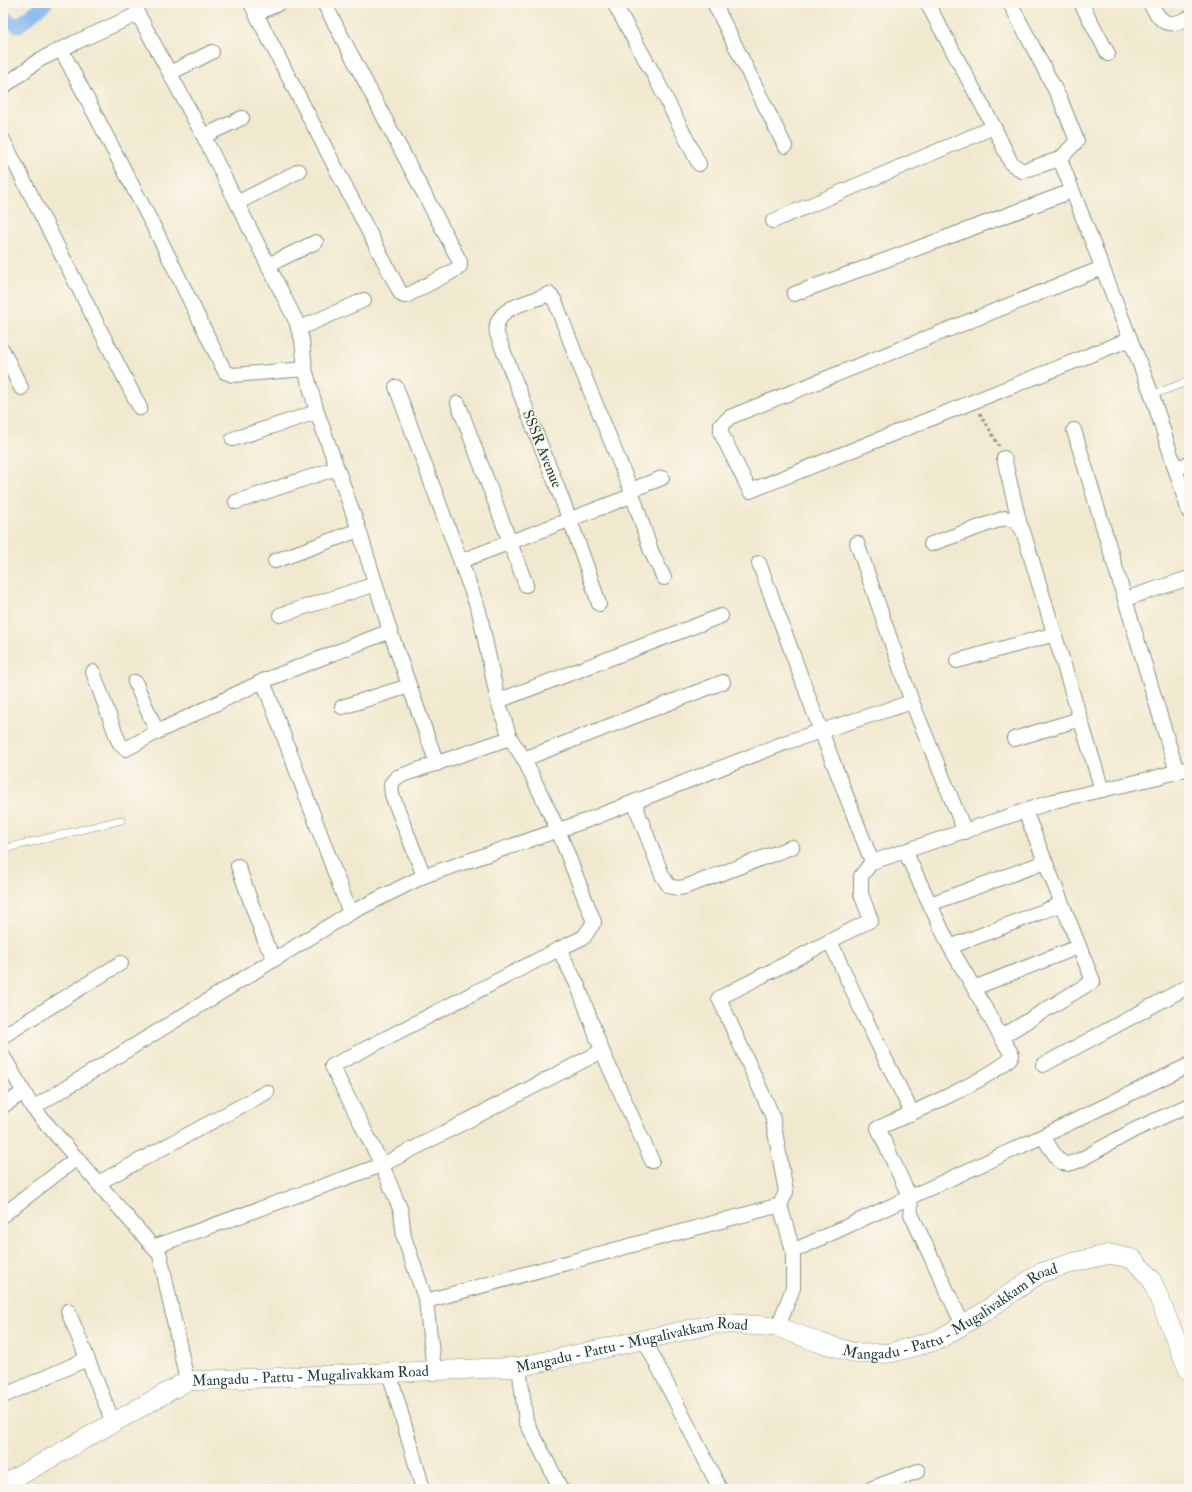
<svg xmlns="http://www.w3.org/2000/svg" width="1192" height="1492" font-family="'IM FELL Double Pica',serif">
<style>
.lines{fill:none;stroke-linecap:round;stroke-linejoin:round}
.canal{stroke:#80b6ef;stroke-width:14}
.lane-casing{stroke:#889382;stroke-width:8}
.street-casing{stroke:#889382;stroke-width:16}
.secondary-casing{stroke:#889382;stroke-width:20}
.path{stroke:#889382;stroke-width:2.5;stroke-dasharray:3 3;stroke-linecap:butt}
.lane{stroke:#fff;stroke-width:7}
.street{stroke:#fff;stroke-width:14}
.secondary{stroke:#fff;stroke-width:19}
.labels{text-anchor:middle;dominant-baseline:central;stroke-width:3;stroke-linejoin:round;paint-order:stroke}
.street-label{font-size:15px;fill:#1f3d34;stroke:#fbf7ec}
</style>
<rect width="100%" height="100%" fill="#fbf7ec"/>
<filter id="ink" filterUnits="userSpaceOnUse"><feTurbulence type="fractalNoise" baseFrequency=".025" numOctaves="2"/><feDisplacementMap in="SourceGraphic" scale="8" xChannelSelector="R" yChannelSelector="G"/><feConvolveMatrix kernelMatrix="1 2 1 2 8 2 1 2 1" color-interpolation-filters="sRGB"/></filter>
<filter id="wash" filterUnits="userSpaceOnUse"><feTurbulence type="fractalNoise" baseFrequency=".012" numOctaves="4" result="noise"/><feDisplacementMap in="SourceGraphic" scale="16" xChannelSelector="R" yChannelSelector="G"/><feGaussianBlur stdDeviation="0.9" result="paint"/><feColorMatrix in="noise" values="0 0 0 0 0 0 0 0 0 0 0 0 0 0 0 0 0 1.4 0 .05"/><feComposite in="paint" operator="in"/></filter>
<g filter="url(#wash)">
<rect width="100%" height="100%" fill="#f1e9cf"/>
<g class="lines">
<polyline class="canal" points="3,17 18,26 46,3"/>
</g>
</g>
<g filter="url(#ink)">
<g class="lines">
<defs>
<g id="lane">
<polyline points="1152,395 1189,381"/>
<polyline points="3,849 121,820"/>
</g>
<g id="street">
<polyline points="251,3 256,14"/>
<polyline points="280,3 256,14 401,294 404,296 406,296 457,269 460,266 460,262 324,3"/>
<polyline points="614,3 654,75 699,164"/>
<polyline points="714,3 785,146"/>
<polyline points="927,3 994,127 1011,163 1022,171 1060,159"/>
<polyline points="1010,3 1061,101 1077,141 1060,159 1152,395 1189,512"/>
<polyline points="1081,3 1108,54"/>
<path d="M 1150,3 C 1162,24 1166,28 1189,18"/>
<polyline points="61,49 159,237 225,372 233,375 305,369"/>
<polyline points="170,73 212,52"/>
<polyline points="3,87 39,60 74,43 138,14"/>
<polyline points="204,136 242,118"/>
<polyline points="3,140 140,408"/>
<polyline points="237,203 299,171"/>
<polyline points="773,221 994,127"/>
<polyline points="268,265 316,242"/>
<polyline points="1102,268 730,417 721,425 721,433 750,491 1130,339"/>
<polyline points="794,294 1072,191"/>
<polyline points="298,329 364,300"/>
<polyline points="3,351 21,388"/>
<polyline points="396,387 479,611 498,701"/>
<polyline points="458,403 526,585"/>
<polyline points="1074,430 1177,772"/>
<polyline points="233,439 317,412"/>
<polyline points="1004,458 1020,525"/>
<polyline points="1175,468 1189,464"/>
<polyline points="236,502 337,468"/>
<polyline points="857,543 912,702"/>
<path d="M 931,544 L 1005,518 C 1014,520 1019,523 1023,531 L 1102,790"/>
<polyline points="275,561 359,530"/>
<polyline points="461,561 631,496 631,490 662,478"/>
<polyline points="759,563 821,731 872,862"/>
<polyline points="1125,599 1189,578"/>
<path d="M 599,604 C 570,512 531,424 497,334 C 492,306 530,303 549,294 L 555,301 L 576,356 L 631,490 L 651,551 L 664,578"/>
<polyline points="280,615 376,584"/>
<polyline points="390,631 437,764"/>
<polyline points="957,661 1055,634"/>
<polyline points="93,672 118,740 121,745 126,749 157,732"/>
<polyline points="135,682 157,732 263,681"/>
<polyline points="342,707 409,686"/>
<polyline points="510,738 524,759 723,682"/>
<polyline points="1014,739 1080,719"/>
<polyline points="524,759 558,830 594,922 584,937 559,949"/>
<polyline points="634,802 662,875 669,886 677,888 685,887 792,847"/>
<polyline points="1025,811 1093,981 1001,1037 974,988 1078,947"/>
<polyline points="905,851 950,947 1062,904"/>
<polyline points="238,866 266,944 275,958"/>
<polyline points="424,876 588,820 787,742 912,702 965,832"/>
<polyline points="930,904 1045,862"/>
<polyline points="350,913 424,876 392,795 391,784 397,777 510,738 498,701 721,616"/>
<polyline points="830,941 865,1018 912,1113"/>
<polyline points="950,947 974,988"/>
<polyline points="3,1036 121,963"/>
<polyline points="602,1051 382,1165 401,1211 404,1237 426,1301 780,1205"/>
<polyline points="3,1056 33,1108 160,1255 187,1381"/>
<polyline points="1043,1065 1189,986"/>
<polyline points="3,1106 24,1092"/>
<polyline points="33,1108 350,913 263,681 390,631 359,530 317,412 305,369 302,340 296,321 205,139 138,14 136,3"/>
<path d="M 1043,1136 C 1047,1143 1057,1160 1063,1163 C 1068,1165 1075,1162 1080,1160 L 1134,1130 L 1189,1105"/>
<polyline points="98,1183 267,1092"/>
<polyline points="3,1215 77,1158"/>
<polyline points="153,1247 382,1165 332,1066 559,949 578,986 602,1051 652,1161"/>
<polyline points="793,1251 1043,1136 1189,1065"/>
<polyline points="426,1301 434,1370"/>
<polyline points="68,1311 113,1422"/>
<path d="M 963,1325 L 911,1214 L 910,1198 L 878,1128 C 899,1119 1007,1072 1012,1055 L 1001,1037"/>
<polyline points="778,1327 793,1288 793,1251 780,1205 786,1192 772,1115 719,998 871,920 861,894 861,876 872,862 1054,801 1158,777 1189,768"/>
<polyline points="644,1339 720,1489"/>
<polyline points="519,1367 526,1421 561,1489"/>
<polyline points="389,1372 423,1489"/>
<polyline points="3,1396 87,1359"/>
<polyline points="870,1489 918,1471"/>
</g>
<g id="secondary">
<path id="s1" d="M 3,1485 L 187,1381 L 519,1367 L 719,1323 L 778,1327 L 818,1342 L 859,1354 L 890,1353 L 938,1340 L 984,1312 L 1040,1273 L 1075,1262 L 1110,1254 L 1133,1259 L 1151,1279 L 1189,1371"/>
</g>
</defs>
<use href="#lane" class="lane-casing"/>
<use href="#street" class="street-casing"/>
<use href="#secondary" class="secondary-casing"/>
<polyline class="path" points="980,413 999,446"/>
<use href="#lane" class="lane"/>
<use href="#street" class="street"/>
<use href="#secondary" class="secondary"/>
</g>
</g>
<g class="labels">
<g class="street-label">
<text transform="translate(542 449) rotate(68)">SSSR Avenue</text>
<text stroke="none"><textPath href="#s1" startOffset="995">Mangadu - Pattu - Mugalivakkam Road</textPath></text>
<text stroke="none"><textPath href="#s1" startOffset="659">Mangadu - Pattu - Mugalivakkam Road</textPath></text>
<text stroke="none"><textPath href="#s1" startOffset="335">Mangadu - Pattu - Mugalivakkam Road</textPath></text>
</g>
</g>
<rect width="1192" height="1492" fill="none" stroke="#fbf7ec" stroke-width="16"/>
</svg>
